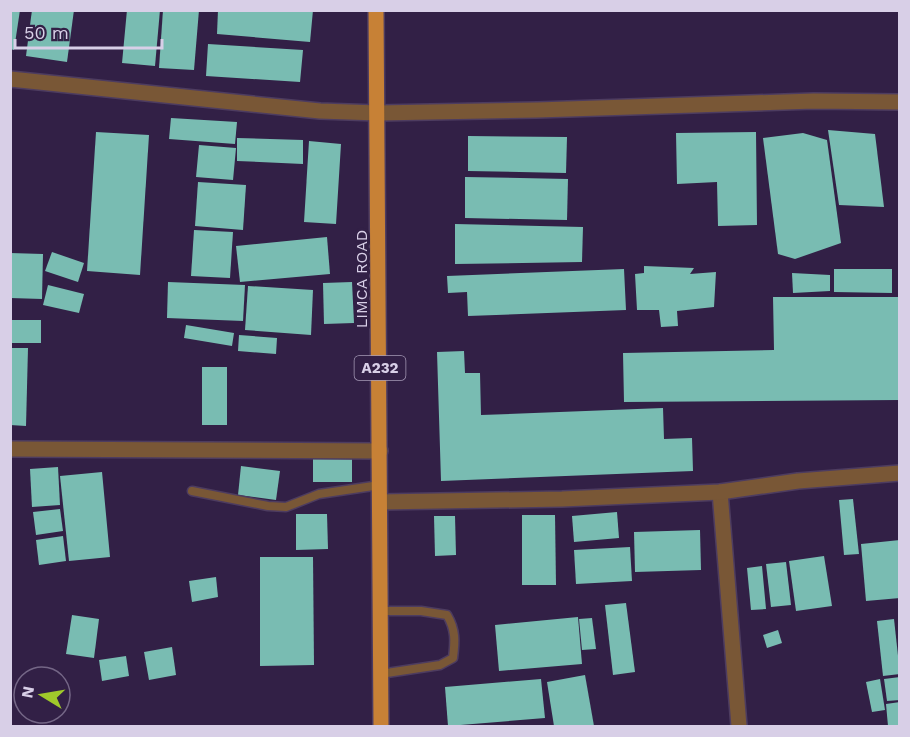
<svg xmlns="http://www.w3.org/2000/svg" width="910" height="737" font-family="'Work Sans',sans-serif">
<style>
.building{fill:#79bcb2}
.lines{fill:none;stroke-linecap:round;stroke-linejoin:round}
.service-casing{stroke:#4d3c60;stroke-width:11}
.minor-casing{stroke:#4d3c60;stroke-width:18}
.primary-casing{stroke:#4d3c60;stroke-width:18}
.service{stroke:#795736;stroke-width:8}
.minor{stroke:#795736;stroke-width:15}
.primary{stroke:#c78136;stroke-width:15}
.labels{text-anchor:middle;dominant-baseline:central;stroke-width:6;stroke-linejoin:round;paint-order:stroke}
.shield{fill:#322046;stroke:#a69ab7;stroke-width:1.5}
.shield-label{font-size:15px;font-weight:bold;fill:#d8cfe7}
.street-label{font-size:16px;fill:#d8cfe7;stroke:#322046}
</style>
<rect width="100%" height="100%" fill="#322046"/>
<g class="building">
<polygon points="10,10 20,10 14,50 10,49"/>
<polygon points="32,10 74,10 67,62 26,56"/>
<polygon points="127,10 160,10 155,66 122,63"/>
<polygon points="163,10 199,10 194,70 159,68"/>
<polygon points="218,10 313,10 310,42 217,34"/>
<polygon points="208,44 303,50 300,82 206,76"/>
<polygon points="171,118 237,122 235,144 169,139"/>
<polygon points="828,130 875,134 884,207 839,205"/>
<polygon points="96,132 149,135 140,275 87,271"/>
<polygon points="756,132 757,225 718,226 717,182 677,184 676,133"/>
<polygon points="803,133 827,140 841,243 795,259 778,254 763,138"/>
<polygon points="468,136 567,137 566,173 468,171"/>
<polygon points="237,138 303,140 303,164 237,161"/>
<polygon points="309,141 341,144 336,224 304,222"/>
<polygon points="199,145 236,148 233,180 196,177"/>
<polygon points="465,177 568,179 567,220 465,218"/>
<polygon points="198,182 246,185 243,230 195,226"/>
<polygon points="455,224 583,227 582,262 455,264"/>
<polygon points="194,230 233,232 230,278 191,276"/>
<polygon points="327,237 330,274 240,282 236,246"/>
<polygon points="52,252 84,263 78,282 45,271"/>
<polygon points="10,253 43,254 42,299 10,298"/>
<polygon points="644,266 694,268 690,274 716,272 714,307 677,311 678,326 661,327 659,310 637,310 635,274 644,273"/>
<polygon points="624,269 626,310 468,316 467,292 448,293 447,276"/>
<polygon points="834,269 892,269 892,293 834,292"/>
<polygon points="792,273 830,275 830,291 793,293"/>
<polygon points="168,282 245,285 243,321 167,318"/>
<polygon points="352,282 354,323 324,324 323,283"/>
<polygon points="48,285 84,294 79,313 43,305"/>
<polygon points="248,286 313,290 311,335 245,330"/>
<polygon points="773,297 900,297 900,400 624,402 623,353 774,350"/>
<rect x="10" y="320" width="31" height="23"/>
<polygon points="186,325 234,333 232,346 184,338"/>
<polygon points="239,335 277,338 276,354 238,351"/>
<polygon points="10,348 28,348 26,426 10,425"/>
<polygon points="464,351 465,373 480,373 481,415 663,408 664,439 692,438 693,471 441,481 437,352"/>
<rect x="202" y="367" width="25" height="58"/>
<rect x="313" y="459" width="39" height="23"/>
<polygon points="241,466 280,471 276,500 238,495"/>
<polygon points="58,467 60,505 32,507 30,469"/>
<polygon points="102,472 110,557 69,561 60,476"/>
<polygon points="853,499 859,554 844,555 839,500"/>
<polygon points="60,509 63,531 36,535 33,512"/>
<polygon points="617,512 619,538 574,542 572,516"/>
<polygon points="296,514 327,514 328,549 296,550"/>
<polygon points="522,515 555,515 556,585 522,585"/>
<polygon points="434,516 455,516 456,555 435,556"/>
<polygon points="700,530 701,570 635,572 634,532"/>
<polygon points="63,536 66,561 39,565 36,540"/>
<polygon points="900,540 900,598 866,601 861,544"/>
<polygon points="630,547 632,581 576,584 574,550"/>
<polygon points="824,556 832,606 796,611 789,561"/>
<polygon points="260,557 313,557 314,665 260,666"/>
<polygon points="786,562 791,605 771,607 766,564"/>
<polygon points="762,566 766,609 751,610 747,568"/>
<polygon points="216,577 218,597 192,602 189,581"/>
<polygon points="626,603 635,672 613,675 605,605"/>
<polygon points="72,615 99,619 94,658 66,654"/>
<polygon points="578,617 582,664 499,671 495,625"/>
<polygon points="592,618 596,649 582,650 579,619"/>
<polygon points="894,619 900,674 883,676 877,621"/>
<polygon points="778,630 782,643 767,648 763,635"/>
<polygon points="172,647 176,675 149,680 144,652"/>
<polygon points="126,656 129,676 102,681 99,660"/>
<polygon points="585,675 594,726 554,726 547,682"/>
<polygon points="900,677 900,700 887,701 884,679"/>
<polygon points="541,679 545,718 448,726 445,687"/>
<polygon points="880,679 885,710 872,712 866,682"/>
<polygon points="900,702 900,726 888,726 886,704"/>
</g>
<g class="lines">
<defs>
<g id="service">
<polyline points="192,491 268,506 286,507 319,494 380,485"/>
<path d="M 380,611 L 421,611 L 447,615 C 456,630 455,642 453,658 L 440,665 L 380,674"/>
</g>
<g id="minor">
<polyline points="10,79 320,111 378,113 537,110 814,101 900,102"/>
<polyline points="10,449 380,451"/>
<polyline points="720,492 739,726"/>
<polyline points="380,502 562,499 720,492 798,481 900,473"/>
</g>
<polyline id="primary" points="376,10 381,726"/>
</defs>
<use href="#service" class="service-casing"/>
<use href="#minor" class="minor-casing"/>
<use href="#primary" class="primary-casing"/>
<use href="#service" class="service"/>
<use href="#minor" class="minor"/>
<use href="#primary" class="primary"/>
</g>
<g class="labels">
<rect class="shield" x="354.5" y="356" width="51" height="24" rx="4.5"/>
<g class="shield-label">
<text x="380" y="368">A232</text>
</g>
<g class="street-label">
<text transform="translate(361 279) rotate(-90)">LIMCA ROAD</text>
</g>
</g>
<rect width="910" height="737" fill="none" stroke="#d8cfe7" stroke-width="24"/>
<g transform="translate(42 695) rotate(281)"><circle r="28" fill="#322046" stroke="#746686" stroke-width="1.5"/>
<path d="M0-4.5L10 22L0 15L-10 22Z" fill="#a0c92b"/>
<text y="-9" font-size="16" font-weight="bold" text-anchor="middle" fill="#d8cfe7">N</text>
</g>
<path d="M15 39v9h147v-9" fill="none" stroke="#d8cfe7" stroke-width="3"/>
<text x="24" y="39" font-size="18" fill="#d8cfe7" stroke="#322046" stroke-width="4.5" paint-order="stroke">50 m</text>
</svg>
